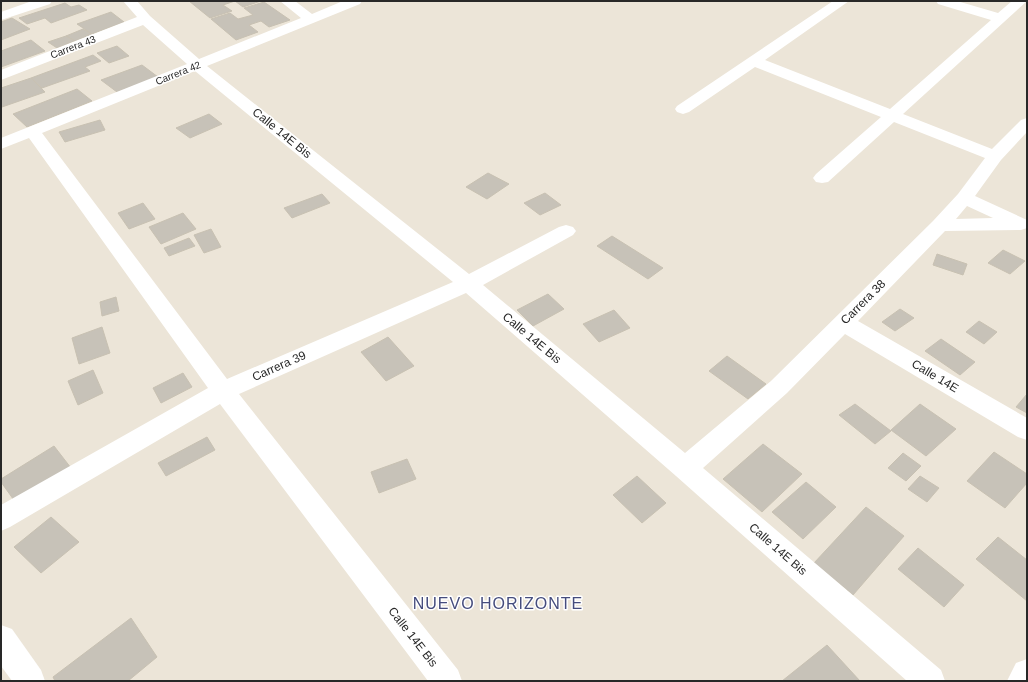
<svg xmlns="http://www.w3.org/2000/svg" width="1028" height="682" font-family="Helvetica,sans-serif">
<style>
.building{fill:#c7c2b8;stroke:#c8c1b2}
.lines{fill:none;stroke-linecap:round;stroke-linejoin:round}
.street{fill:#fff;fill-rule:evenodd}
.labels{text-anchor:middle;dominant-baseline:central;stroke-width:3;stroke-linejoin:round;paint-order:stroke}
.far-street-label{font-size:10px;fill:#282828;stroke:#fff}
.street-label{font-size:12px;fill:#282828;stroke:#fff}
.near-neighbourhood-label{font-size:16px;letter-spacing:1px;fill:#454c7d;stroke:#fff}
</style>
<rect width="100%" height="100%" fill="#ece5d8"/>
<g class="building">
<polygon points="189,1 235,1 223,5 232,11 210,18"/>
<polygon points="235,1 261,1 243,7"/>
<polygon points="264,2 290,20 269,27 261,21 249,25 258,32 236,40 211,19 230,13 238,19 253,15 244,8"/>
<polygon points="65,3 71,7 79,5 87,10 51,23 45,18 27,24 19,18"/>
<polygon points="111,12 124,22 92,34 77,24"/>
<polygon points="12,18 30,29 1,40 1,22"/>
<polygon points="83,29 92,34 75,41 66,36"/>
<polygon points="66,36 75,41 57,48 48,42"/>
<polygon points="31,40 45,51 1,67 1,51"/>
<polygon points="117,46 129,56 109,63 97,53"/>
<polygon points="93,55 101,61 85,67 90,71 42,88 31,78"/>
<polygon points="142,65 158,77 117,92 101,80"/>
<polygon points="31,78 45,92 2,107 1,105 1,88"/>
<polygon points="77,89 92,101 27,127 13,114"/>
<polygon points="209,114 222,124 190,138 176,128"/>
<polygon points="100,120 105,130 65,142 59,132"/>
<polygon points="488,173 509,184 487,199 466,187"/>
<polygon points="545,193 561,205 540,215 524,203"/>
<polygon points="322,194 330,203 292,218 284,208"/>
<polygon points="143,203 155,219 129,229 118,213"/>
<polygon points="183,213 196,229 161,244 149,227"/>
<polygon points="211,229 221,247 204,253 194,235"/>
<polygon points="612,236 663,268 648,279 597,246"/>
<polygon points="189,238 195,246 169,256 164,248"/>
<polygon points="1003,250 1025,261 1010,274 988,263"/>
<polygon points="937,254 967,264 963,275 933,265"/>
<polygon points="548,294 564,309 533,326 517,310"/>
<polygon points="116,297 119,311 102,316 100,302"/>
<polygon points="900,309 914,318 895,331 882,322"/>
<polygon points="614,310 630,328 599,342 583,324"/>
<polygon points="979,321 997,332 984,344 966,332"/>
<polygon points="102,327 110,353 79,364 72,338"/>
<polygon points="388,337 414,366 386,381 361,352"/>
<polygon points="941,339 975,362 960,375 925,351"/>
<polygon points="727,356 766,384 748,399 709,371"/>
<polygon points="93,370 103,393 78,405 68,381"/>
<polygon points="183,373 192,387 161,403 153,388"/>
<polygon points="1027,394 1027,413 1016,407"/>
<polygon points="855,404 891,431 875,444 839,415"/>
<polygon points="920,404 956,429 926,456 891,430"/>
<polygon points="207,437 215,450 166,476 158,463"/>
<polygon points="763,444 802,474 762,512 723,479"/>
<polygon points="54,446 71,468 16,503 1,482 1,479"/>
<polygon points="994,452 1027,474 1027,483 1005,508 967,481"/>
<polygon points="903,453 921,466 906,481 888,468"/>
<polygon points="407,459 416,479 379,493 371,472"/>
<polygon points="637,476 666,503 642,523 613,495"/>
<polygon points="920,476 939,488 927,502 908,489"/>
<polygon points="806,482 836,507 803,539 772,512"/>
<polygon points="866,507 904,536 853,595 814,563"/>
<polygon points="51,517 79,542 41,573 14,547"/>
<polygon points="998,537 1027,560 1027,601 976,559"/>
<polygon points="918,548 964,585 944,607 898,569"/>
<polygon points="131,618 157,657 128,681 55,681 53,677"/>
<polygon points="827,645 860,681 782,681"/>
</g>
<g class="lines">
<g class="street">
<polygon points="32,1 52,1 50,4 1,20 1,12"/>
<path d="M 123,1 L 137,1 L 150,16 L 199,59 L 301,18 L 280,1 L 295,1 L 312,14 L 343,1 L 362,1 L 360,4 L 207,66 L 469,274 L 559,227 L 566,225 L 573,227 L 576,231 L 573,235 L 483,285 L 685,453 L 771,381 L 933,221 L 958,194 L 985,158 L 894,122 L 828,182 L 822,183 L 816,182 L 813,178 L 816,174 L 881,117 L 755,67 L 689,112 L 683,114 L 677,112 L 675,109 L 677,106 L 833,1 L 849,1 L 765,60 L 890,109 L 991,20 L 938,4 L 936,1 L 957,1 L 998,13 L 1012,1 L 1027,1 L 903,114 L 992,149 L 1021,120 L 1027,118 L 1027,132 L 1001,160 L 975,196 L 1027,220 L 1027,228 L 1021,230 L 945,231 L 858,321 L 1027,418 L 1027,440 L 1018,437 L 845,334 L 787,393 L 703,468 L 941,670 L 945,681 L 907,681 L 676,476 L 466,293 L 239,394 L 458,670 L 462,681 L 428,681 L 220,404 L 10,527 L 1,531 L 1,505 L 208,388 L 29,138 L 1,149 L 1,138 L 187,64 L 143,25 L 1,80 L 1,70 L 137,17 ZM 195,71 L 453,282 L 227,379 L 42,133 ZM 967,206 L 993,218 L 956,219 Z"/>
<polygon points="1,625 12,629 41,670 45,681 12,681 1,666"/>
<polygon points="1027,659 1027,681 1007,681 1016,663"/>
</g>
</g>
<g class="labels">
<g class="far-street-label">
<text transform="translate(73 47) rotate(-21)">Carrera 43</text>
<text transform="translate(178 73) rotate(-22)">Carrera 42</text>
</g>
<g class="street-label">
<text transform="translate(282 133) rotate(39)">Calle 14E Bis</text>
<text transform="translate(863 302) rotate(-45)">Carrera 38</text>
<text transform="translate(532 338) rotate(40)">Calle 14E Bis</text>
<text transform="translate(279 366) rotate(-24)">Carrera 39</text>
<text transform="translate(935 376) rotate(31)">Calle 14E</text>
<text transform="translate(778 549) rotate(41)">Calle 14E Bis</text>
<text transform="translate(413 637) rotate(52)">Calle 14E Bis</text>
</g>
<g class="near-neighbourhood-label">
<text x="498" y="603">NUEVO HORIZONTE</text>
</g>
</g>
<rect width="1028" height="682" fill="none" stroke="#282828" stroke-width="4"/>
</svg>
